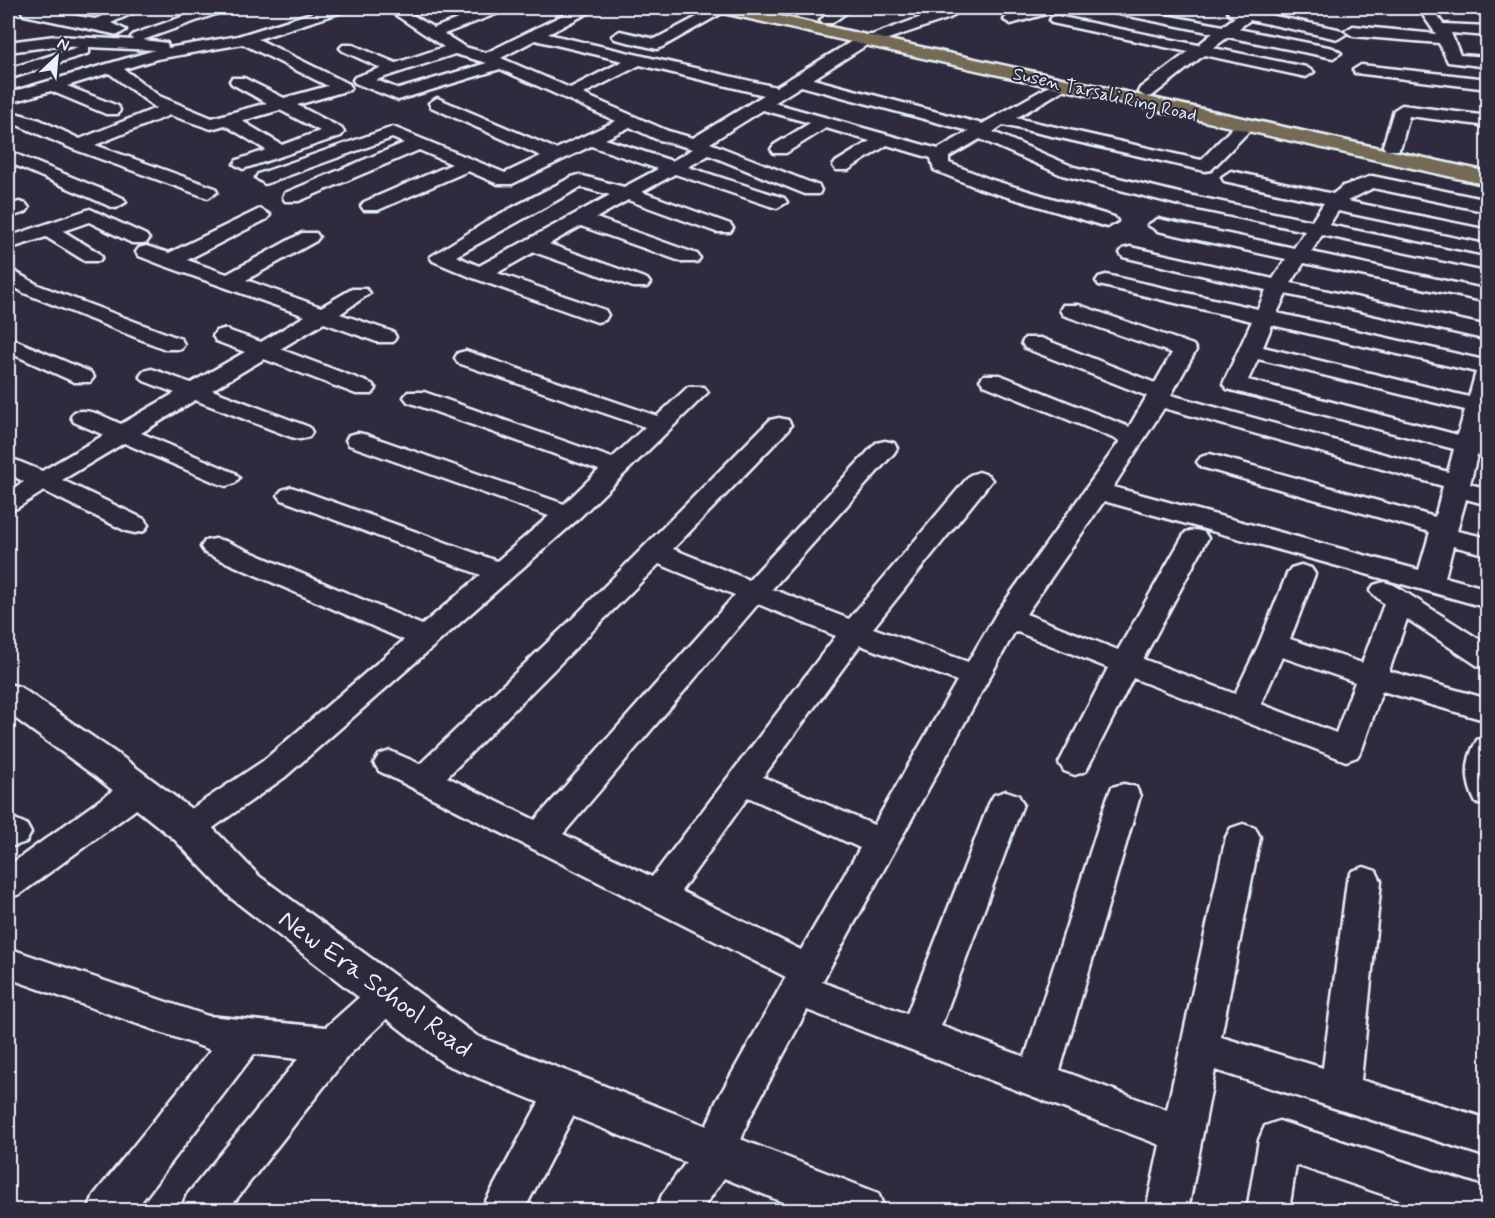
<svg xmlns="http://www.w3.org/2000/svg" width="1495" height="1218" viewBox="0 0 1495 1218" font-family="Mynerve,sans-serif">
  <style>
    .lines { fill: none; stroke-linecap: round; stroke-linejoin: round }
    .minor-casing { stroke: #e8f1f8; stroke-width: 5 }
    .tertiary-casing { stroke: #e8f1f8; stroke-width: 5 }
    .primary-casing { stroke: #e8f1f8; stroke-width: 5 }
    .minor { fill: #2f2a3d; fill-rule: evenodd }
    .tertiary { fill: #2f2a3d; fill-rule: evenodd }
    .primary { fill: #746b55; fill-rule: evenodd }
    .labels { text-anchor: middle; stroke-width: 4.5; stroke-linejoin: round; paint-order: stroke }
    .far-street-label { font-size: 18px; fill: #e8f1f8; stroke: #2f2a3d }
    .near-street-label { font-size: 26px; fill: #e8f1f8; stroke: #2f2a3d }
  </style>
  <rect width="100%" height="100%" fill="#2f2a3d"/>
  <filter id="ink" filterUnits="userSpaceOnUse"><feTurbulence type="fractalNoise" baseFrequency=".0167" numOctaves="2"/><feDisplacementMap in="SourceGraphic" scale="12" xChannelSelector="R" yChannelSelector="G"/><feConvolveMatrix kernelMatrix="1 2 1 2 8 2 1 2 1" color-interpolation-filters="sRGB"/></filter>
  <g filter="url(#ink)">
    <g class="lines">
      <defs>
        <g id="minor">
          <polygon points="29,8 95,19 125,8 144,8 111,23 126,30 118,35 24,15 22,12"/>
          <path d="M207 8H226L224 11 143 40 167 43 168 48 238 36 327 8H347L345 11 258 39 349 84 351 87 349 90 297 105 341 128 344 132 341 136 243 169 234 164 237 160 266 150 225 125 211 129 170 115 95 145 215 188 217 192 208 198 73 149 8 121V111L40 120 80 139 156 108 109 73 67 86 118 106 120 110 118 114H106L51 91 8 103V93L155 50 89 47V53L8 79V69L78 47 55 46 8 52V42L55 36 133 40 131 37 134 34ZM243 44 328 86 284 98 244 78H232L230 81 232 84 267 103 212 118 159 96 124 69 157 59ZM280 110 320 131 282 145 242 121Z"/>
          <path d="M385 8H401L434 28 487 8H506L504 11 444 34 465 47 486 53 577 8H594L592 11 548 34 776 87 862 35H872L946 8H962L950 18 879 42 870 43 813 79 982 124 1062 79 1068 81 1070 84 1068 87 1016 118 1201 160 1238 122H1250L1253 126 1250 130 1211 170 1205 171 1003 125 993 132 1074 167 1179 193 1312 221 1324 203 1224 181 1222 177 1231 171 1333 194 1343 186 1372 176 1488 200V212L1373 188 1347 201 1488 230V242L1338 211 1329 225 1488 258V270L1322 235 1311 252 1488 290V302L1304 263 1291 283 1488 326V340L1286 294 1277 313 1488 361V416L1481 441 1488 442V457L1477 455 1470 484 1488 489V505L1466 499 1457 531 1488 538V555L1453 546 1445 577 1488 589V608L1104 501 1026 614 1118 650 1182 538 1186 532 1195 530 1204 532 1208 538 1143 659 1235 694 1259 644 1287 574 1291 568 1301 565 1311 568 1315 574 1290 639 1362 663 1384 604 1370 591 1374 585 1384 582 1394 585 1488 645V669L1478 666 1407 619 1389 671 1488 699V721L1382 691 1362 749 1357 757 1346 761 1133 678 1086 771 1075 775 1064 771 1059 763 1108 668 1015 631 822 982 907 1014 989 804 994 795 1006 791 1018 795 1023 804 941 1026 1025 1057 1108 796 1112 787 1124 784 1136 787 1140 796 1060 1070 1167 1110 1226 837 1231 828 1243 824 1255 828 1260 837 1221 1037 1323 1068 1347 881 1352 871 1364 867 1376 871 1381 881 1361 1080 1488 1119V1157L1215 1070 1188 1210H1146L1160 1145 807 1010 748 1121 731 1168 702 1210H656L662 1195 700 1143 716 1102 786 977 379 771 374 763 379 755 390 751 420 764 572 619 770 420 779 418 788 420 791 425 788 430 673 549 749 580 876 443 885 441 894 443 897 448 894 453 772 589 849 619 970 475 979 472 988 475 992 480 988 485 873 628 968 662 998 611 1120 441 984 385 980 380 984 375H1000L1129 427 1147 396 1025 348 1022 343 1025 338H1041L1155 383 1172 353 1063 315 1060 310 1063 305H1079L1193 345 1196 350 1171 395 1448 472 1454 449 1227 389 1223 384 1252 321 1099 285 1096 281 1099 277 1106 275 1258 309 1266 290 1123 257 1120 253 1123 249 1130 247 1273 279 1286 259 1158 231 1148 225 1158 219 1294 248 1305 231 1179 205 1062 175 980 139 949 157V163L992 180 1114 217 1117 221 1107 227 978 188 934 170 931 158 887 145 848 170H836L833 166 836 162 870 141 826 128 786 153H774L771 149 774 145 810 123 763 110 710 143 819 186 821 190 819 194H805L709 155 688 167 784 198 787 202 777 208 770 206 675 174 642 192 730 224 733 228 730 232H716L628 200 596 218 697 254 700 258 697 262H683L581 226 549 244 647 279 650 283 647 287H633L534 252 497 273 605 310 608 315 605 320 597 322 473 278 433 261 430 257 494 217 572 177 579 175 624 187 658 169 591 146 512 184H498L468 171 378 210H364L361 206 364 202 452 164 419 150 299 201H285L283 197 285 193 404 143 392 138 265 184 256 178 258 174 393 127 505 173 541 156 431 107 429 103 437 98 556 149 616 121 500 69 398 100 355 83 353 80 355 77 381 68 343 51 340 48 343 45H353L396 63 444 47ZM535 40 623 61 570 88 501 58ZM455 54 487 63 399 89 376 80ZM640 65 764 95 693 138 668 131 583 94ZM801 86 969 131 938 149 774 103ZM630 127 656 139 693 149 672 161 605 139ZM581 187 610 195 479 266 456 256ZM1272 325 1476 372 1469 397 1263 347ZM1258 359 1465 410 1458 435 1248 380ZM1164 408 1443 486 1435 517 1210 454 1201 457 1197 462 1201 467 1430 532 1419 570 1113 487ZM659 564 735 595 535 820 447 777ZM758 604 836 636 652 877 563 834ZM860 645 957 681 874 825 763 777ZM1282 657 1355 682 1336 733 1261 704ZM748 797 860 848 801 950 681 891Z"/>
          <polygon points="714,8 731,8 662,47 657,49 615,39 612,36 620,31 655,39"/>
          <polygon points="837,8 853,8 832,23 822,23 820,20"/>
          <polygon points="1037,8 1058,8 1056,11 1011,24 1004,20 1006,17"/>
          <polygon points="1102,8 1128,8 1223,26 1235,17 1230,15 1228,12 1230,9 1263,8 1259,13 1338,29 1346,34 1338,39 1250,20 1238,29 1333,48 1341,53 1333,58 1228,37 1213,48 1306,67 1314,72 1306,77 1204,55 1152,96 1146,97 1138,92 1140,88 1188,52 1052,23 1050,20 1052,17 1057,16 1198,45 1213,33 1109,12"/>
          <polygon points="1418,8 1432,8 1443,24 1488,26 1488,36 1451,33 1460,55 1488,57 1488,67 1448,62 1439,43 1353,36 1345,31 1353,26 1436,34"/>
          <polygon points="1361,65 1488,79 1488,89 1355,73 1353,70"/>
          <polygon points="1402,105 1488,116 1488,126 1409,116 1401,146 1398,150 1386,150 1383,146 1394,110"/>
          <polygon points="8,151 123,198 126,202 116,208 109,206 8,162"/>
          <polygon points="19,202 26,204 29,208 26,212 8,218 8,206"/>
          <polygon points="90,209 146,235 149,239 146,243 132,243 89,222 63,231 99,253 102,257 99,261 85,261 46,237 8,249 8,237"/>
          <path d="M260 209 270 215 267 219 187 260 227 274 302 233H316L319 237 316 241 246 280 321 307 352 289H366L370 293 340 314 393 332 396 337 393 342H377L324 323 280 349 372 384 376 389 372 394H356L264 359 212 390 309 427 312 432 309 437 300 439 291 437 195 400 141 433 235 473 239 478 235 483 226 486 217 483 124 443 62 480 144 519 148 525 144 531 135 533 126 531 44 491 17 508 8 510V491L24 482 8 473V457L42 471 104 435 74 422 71 417 74 412C91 408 106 418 121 424L175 393 144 381 140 376 144 371 152 369 191 383 245 352 216 341 213 336 216 331 224 329 261 342 305 316 162 265 139 256 136 252 139 248 146 246 169 253Z"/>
          <polygon points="8,268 38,285 181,339 184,344 181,349 165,349 24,293 8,283"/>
          <polygon points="8,337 90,372 94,377 90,382 74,382 8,352"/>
          <polygon points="466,351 657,416 688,387 704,387 708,392 577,520 285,777 200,837 188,841 176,837 171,828 176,819 263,761 404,640 205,553 201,547 205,541 215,539 225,541 422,625 481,575 282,500 278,495 282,490 291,487 300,490 497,561 549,516 349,445 346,440 349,435 358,433 367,435 564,504 599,470 408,402 404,397 408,392 424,392 612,458 645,427 458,363 455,358 458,353"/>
          <path d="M1488 737V806L1476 803C1465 782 1465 760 1477 740Z"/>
          <polygon points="138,778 150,781 154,790 150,799 20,894 8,898 8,866 126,781"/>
          <polygon points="8,816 26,824 31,833 26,842 14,846 8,844"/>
          <polygon points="8,948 208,1016 326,1027 374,984 387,979 400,984 406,995 400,1006 347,1057 228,1210 181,1210 187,1195 298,1059 254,1054 135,1210 88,1210 94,1195 211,1050 8,978"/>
          <polygon points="565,1075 579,1080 585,1093 524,1210 481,1210 551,1080"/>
          <polygon points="1279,1121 1488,1189 1488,1210 1429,1210 1296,1165 1289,1210 1247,1210 1259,1140 1265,1126"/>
        </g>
        <polygon id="tertiary" points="8,684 20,687 122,757 202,817 259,876 477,1036 878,1193 885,1210 802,1210 445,1064 231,898 174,839 96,777 8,713"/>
        <polygon id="primary" points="715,8 744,8 1488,172 1488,185 723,13"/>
      </defs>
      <use href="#minor" class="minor-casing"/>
      <use href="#tertiary" class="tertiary-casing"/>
      <use href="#primary" class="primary-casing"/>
      <use href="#minor" class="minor"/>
      <use href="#tertiary" class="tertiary"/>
      <use href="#primary" class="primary"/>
    </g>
  </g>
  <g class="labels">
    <g class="far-street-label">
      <text transform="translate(1105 94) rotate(13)" y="6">Susen Tarsali Ring Road</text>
    </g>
    <g class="near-street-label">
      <text transform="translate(376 983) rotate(36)" y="9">New Era School Road</text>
    </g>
  </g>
  <rect width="1495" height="1218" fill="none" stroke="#2f2a3d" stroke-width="30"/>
  <rect x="15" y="15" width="1465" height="1188" fill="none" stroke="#e8f1f8" stroke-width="2" filter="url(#ink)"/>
  <g transform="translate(57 57) rotate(26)" stroke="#2f2a3d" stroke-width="4.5" paint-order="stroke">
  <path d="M0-4.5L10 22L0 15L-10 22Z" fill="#e8f1f8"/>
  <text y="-9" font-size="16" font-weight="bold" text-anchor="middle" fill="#e8f1f8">N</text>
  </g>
</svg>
